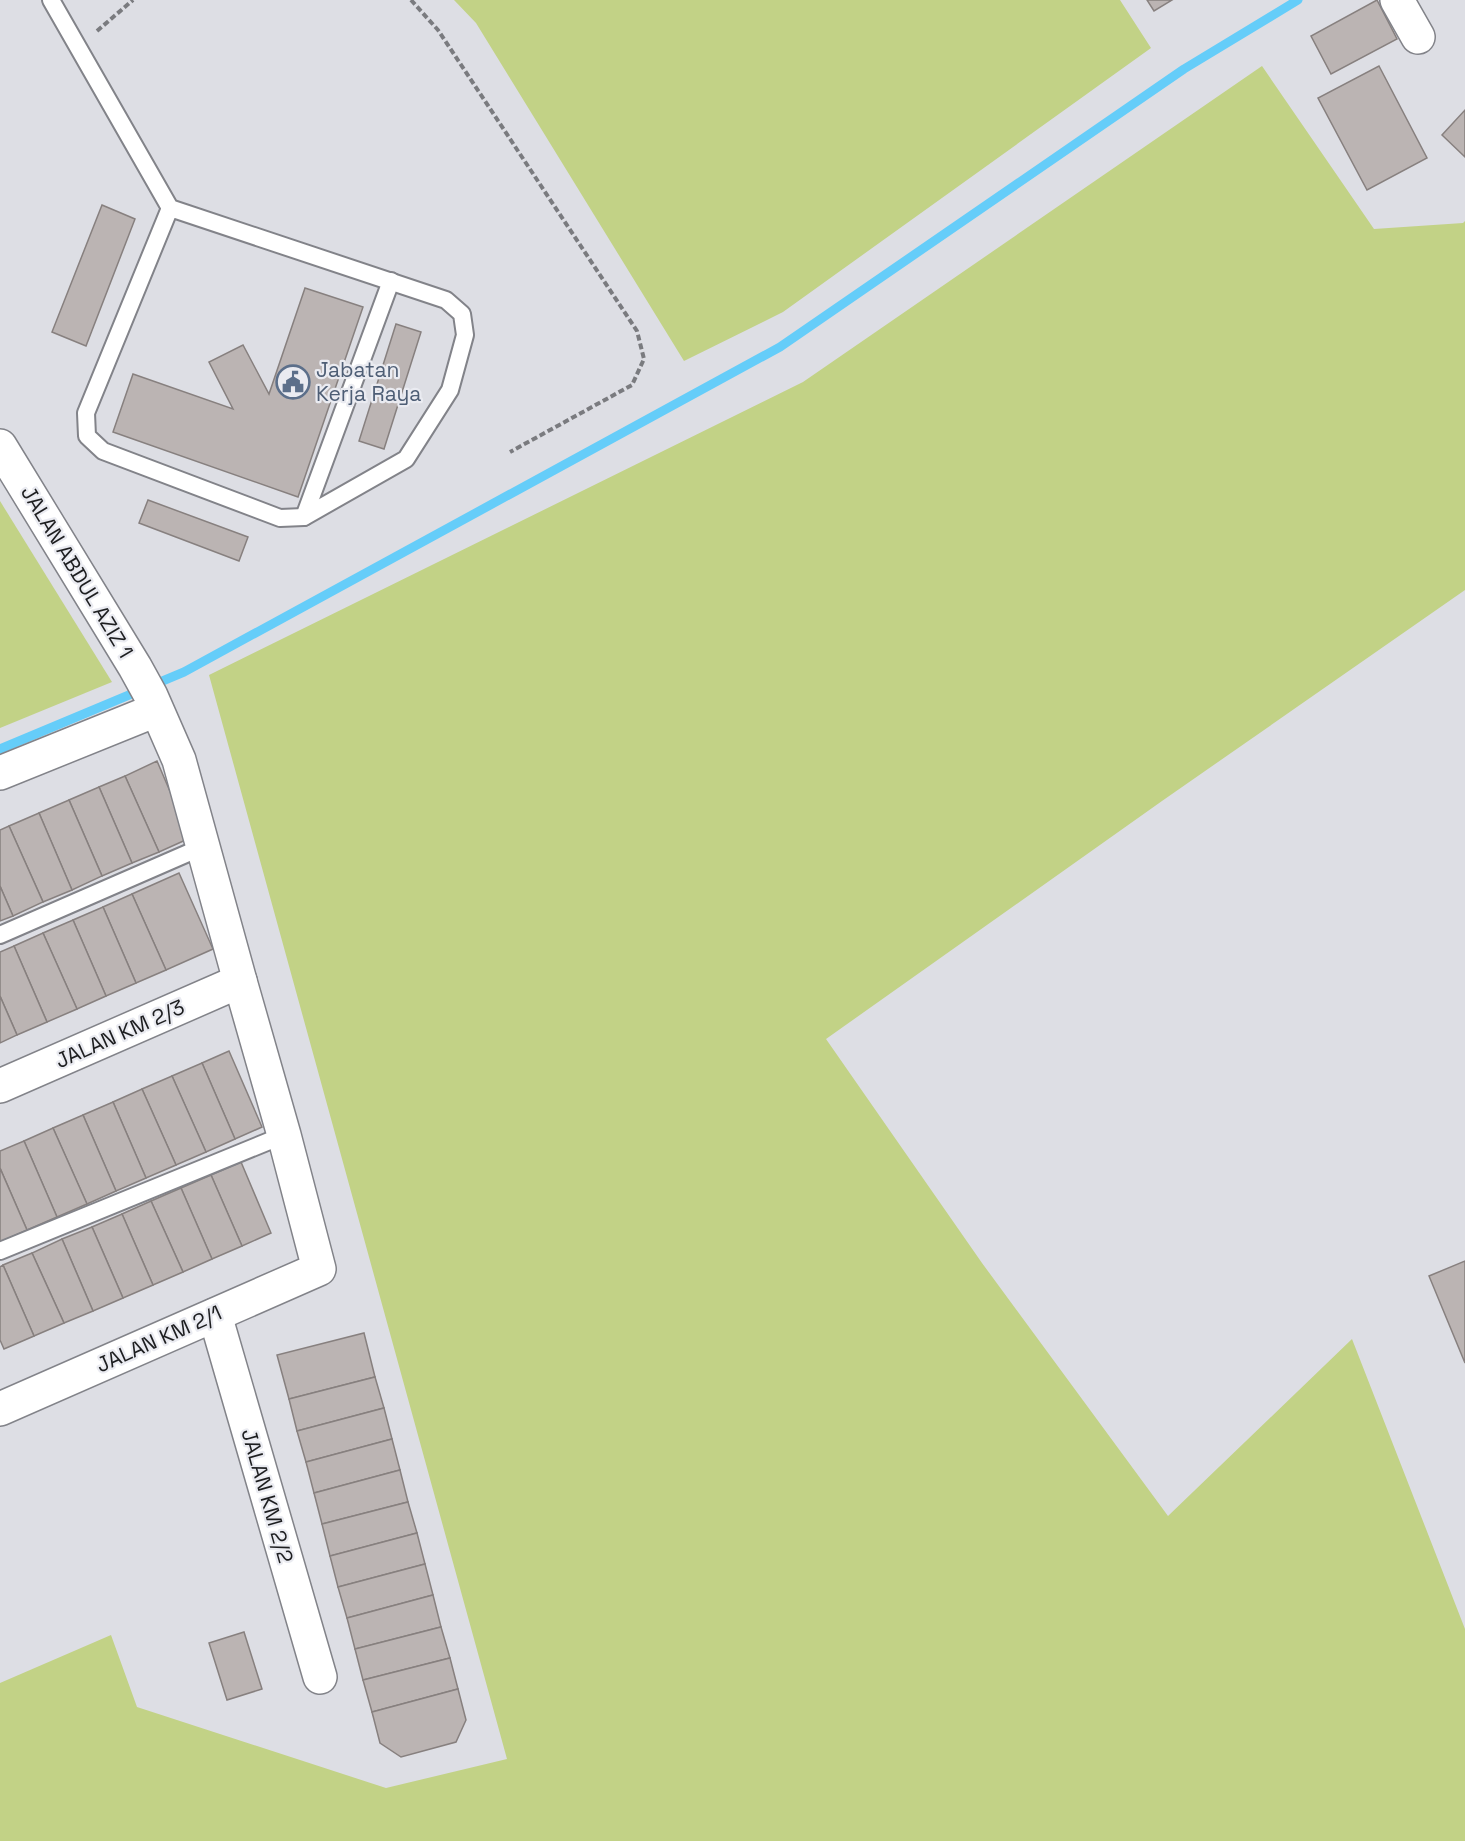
<svg xmlns="http://www.w3.org/2000/svg" width="1465" height="1841" viewBox="0 0 1465 1841" font-family="'Space Grotesk',sans-serif">
  <style>
    .green { fill: #c2d286 }
    .lines { fill: none; stroke-linecap: round; stroke-linejoin: round }
    .stream { stroke: #65cdf9; stroke-width: 9 }
    .building { fill: #bbb4b3; stroke: #87807f; stroke-width: 1.5 }
    .lane-casing { stroke: #828389; stroke-width: 20 }
    .street-casing { stroke: #828389; stroke-width: 36 }
    .path { stroke: #7a7b7f; stroke-width: 4; stroke-dasharray: 6 3; stroke-linecap: butt }
    .lane { stroke: #fff; stroke-width: 16 }
    .street { stroke: #fff; stroke-width: 33 }
    .labels { text-anchor: middle; stroke-width: 4.5; stroke-linejoin: round; paint-order: stroke }
    .service-label { font-size: 21px; fill: #4e5e75; stroke: #eaebf1; text-anchor: start }
    .street-label { font-size: 21px; fill: #1d1e20; stroke: #eaebf1 }
  </style>
  <rect width="100%" height="100%" fill="#dddee4"/>
  <g class="green">
    <polygon points="454,0 1120,0 1151,48 783,312 684,361 476,23"/>
    <polygon points="1262,66 1374,229 1463,223 1465,221 1465,590 1162,801 826,1039 982,1263 1168,1516 1352,1339 1465,1629 1465,1841 0,1841 0,1683 111,1635 137,1707 386,1788 507,1759 209,675 803,382"/>
    <polygon points="0,501 112,682 0,728"/>
  </g>
  <g class="lines">
    <polyline class="stream" points="0,749 184,672 780,347 1184,69 1298,0"/>
  </g>
  <g class="building">
    <polygon points="1147,0 1172,0 1154,11"/>
    <polygon points="1377,0 1397,39 1331,74 1311,36"/>
    <polygon points="1379,66 1427,158 1367,190 1318,98"/>
    <polygon points="1465,110 1465,157 1442,135"/>
    <polygon points="102,205 135,219 86,346 52,332"/>
    <polygon points="305,288 363,307 298,497 113,432 133,374 233,409 209,362 243,345 269,394"/>
    <polygon points="396,324 421,332 384,449 359,441"/>
    <polygon points="148,500 248,537 239,561 139,523"/>
    <polygon points="157,761 190,838 159,852 125,776"/>
    <polygon points="125,776 159,852 132,863 99,787"/>
    <polygon points="99,787 132,863 102,876 69,800"/>
    <polygon points="69,800 102,876 72,890 39,813"/>
    <polygon points="39,813 72,890 43,902 9,826"/>
    <polygon points="9,826 43,902 13,916 0,886 0,830"/>
    <polygon points="179,873 213,949 166,970 132,894"/>
    <polygon points="0,886 13,916 0,921"/>
    <polygon points="132,894 166,970 136,983 103,907"/>
    <polygon points="103,907 136,983 106,996 73,920"/>
    <polygon points="73,920 106,996 77,1009 43,933"/>
    <polygon points="43,933 77,1009 47,1022 14,946"/>
    <polygon points="14,946 47,1022 17,1035 0,996 0,952"/>
    <polygon points="0,996 17,1035 0,1043"/>
    <polygon points="229,1051 262,1127 235,1139 202,1063"/>
    <polygon points="202,1063 235,1139 206,1152 172,1076"/>
    <polygon points="172,1076 206,1152 176,1165 142,1089"/>
    <polygon points="142,1089 176,1165 146,1178 113,1102"/>
    <polygon points="113,1102 146,1178 116,1191 83,1115"/>
    <polygon points="83,1115 116,1191 87,1204 53,1128"/>
    <polygon points="53,1128 87,1204 57,1217 24,1141"/>
    <polygon points="24,1141 57,1217 27,1230 0,1168 0,1151"/>
    <polygon points="241,1162 271,1233 242,1246 211,1175"/>
    <polygon points="0,1168 27,1230 0,1242"/>
    <polygon points="211,1175 242,1246 212,1259 181,1188"/>
    <polygon points="181,1188 212,1259 183,1272 151,1201"/>
    <polygon points="151,1201 183,1272 153,1285 122,1214"/>
    <polygon points="122,1214 153,1285 123,1298 92,1227"/>
    <polygon points="92,1227 123,1298 93,1311 62,1239"/>
    <polygon points="62,1239 93,1311 64,1323 32,1253"/>
    <polygon points="32,1253 64,1323 34,1336 3,1265"/>
    <polygon points="1465,1261 1465,1363 1429,1276"/>
    <polygon points="3,1265 34,1336 4,1349 0,1340 0,1267"/>
    <polygon points="364,1333 375,1377 289,1399 277,1355"/>
    <polygon points="375,1377 384,1408 297,1431 289,1399"/>
    <polygon points="384,1408 392,1439 306,1462 297,1431"/>
    <polygon points="392,1439 400,1470 314,1493 306,1462"/>
    <polygon points="400,1470 408,1502 322,1524 314,1493"/>
    <polygon points="408,1502 417,1533 330,1556 322,1524"/>
    <polygon points="417,1533 425,1564 338,1587 330,1556"/>
    <polygon points="425,1564 433,1595 347,1618 338,1587"/>
    <polygon points="433,1595 441,1627 355,1649 347,1618"/>
    <polygon points="441,1627 450,1658 363,1680 355,1649"/>
    <polygon points="244,1632 262,1689 227,1700 209,1643"/>
    <polygon points="450,1658 458,1689 372,1712 363,1680"/>
    <polygon points="458,1689 466,1720 456,1742 401,1757 380,1743 372,1712"/>
  </g>
  <g class="lines">
    <defs>
      <g id="lane">
        <polyline points="51,0 170,208 446,300 462,314 465,335 450,390 406,459 304,517 280,518 103,451 87,436 86,413 170,208"/>
        <polyline points="304,517 391,281"/>
        <polyline points="0,935 202,847"/>
        <polyline points="0,1251 284,1135"/>
      </g>
      <g id="street">
        <polyline points="1397,0 1418,37"/>
        <polyline points="0,446 135,667 151,696 179,760 240,981 284,1135 319,1269 0,1409"/>
        <polyline points="0,773 156,710"/>
        <polyline points="0,1086 240,981"/>
        <polyline points="215,1315 320,1677"/>
      </g>
    </defs>
    <use href="#lane" class="lane-casing"/>
    <use href="#street" class="street-casing"/>
    <g class="path">
      <polyline points="411,0 438,30 637,331 644,359 632,385 510,452"/>
      <polyline points="97,31 133,0"/>
    </g>
    <use href="#lane" class="lane"/>
    <use href="#street" class="street"/>
  </g>
  <defs>
    <symbol id="civic-ring" viewBox="-11 -11 22 22"><circle r="9.5" fill="#eaebf1" stroke="#5c6f8a" stroke-width="1.5"/><path d="M-.6-6.5H3V-4.5H.6V-3L4-1V1h2V6H-6V1h2V-1L-.6-3ZM-1.2 2.5V6h2.4V2.5Z" fill="#5c6f8a"/></symbol>
  </defs>
  <g fill-rule="evenodd">
    <use href="#civic-ring" x="274" y="363" width="38" height="38"/>
  </g>
  <g class="labels">
    <g class="service-label">
      <text x="316" y="377">Jabatan<tspan x="316" dy="24">Kerja Raya</tspan></text>
    </g>
    <g class="street-label">
      <text transform="translate(77 572) rotate(59)" y="7">JALAN ABDUL AZIZ 1</text>
      <text transform="translate(120 1034) rotate(-24)" y="7">JALAN KM 2/3</text>
      <text transform="translate(159 1339) rotate(-24)" y="7">JALAN KM 2/1</text>
      <text transform="translate(267 1496) rotate(74)" y="7">JALAN KM 2/2</text>
    </g>
  </g>
</svg>
